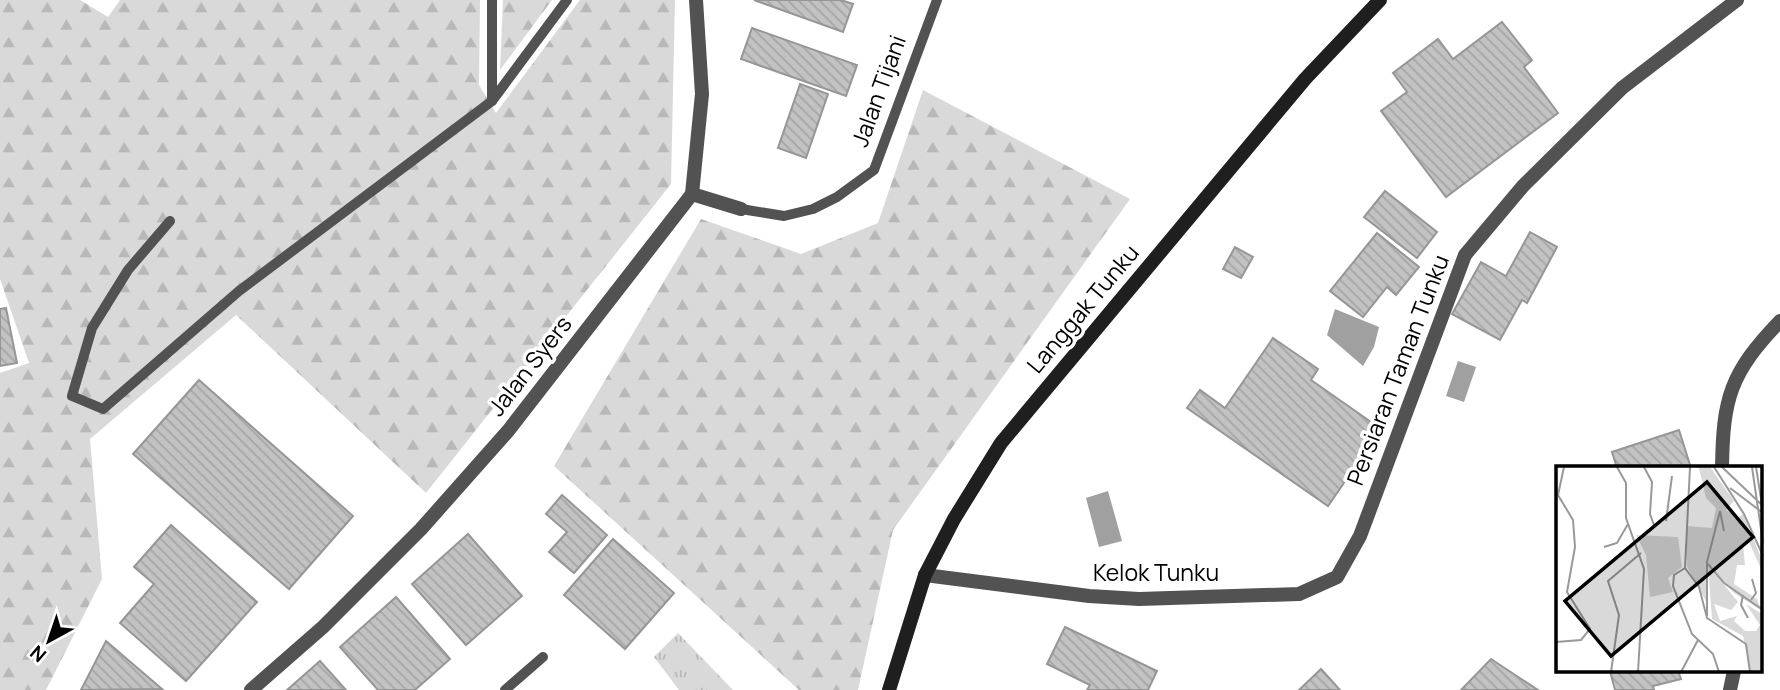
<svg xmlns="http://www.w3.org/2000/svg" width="1780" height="690" viewBox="0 0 1780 690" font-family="Manrope,sans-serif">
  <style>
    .forest { fill: url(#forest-firs) }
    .park { fill: url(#park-tufts) }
    .water { fill: #a0a0a0 }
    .building { fill: url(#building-back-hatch); stroke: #969696; stroke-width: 2 }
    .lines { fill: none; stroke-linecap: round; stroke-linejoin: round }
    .lane { stroke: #525252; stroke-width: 10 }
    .street { stroke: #525252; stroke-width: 14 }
    .secondary { stroke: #1f1f1f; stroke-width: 14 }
    .labels { text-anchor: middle; stroke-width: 7; stroke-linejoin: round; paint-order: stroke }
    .street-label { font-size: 23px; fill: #000; stroke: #fff }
    .inset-road { fill: none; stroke: #999; stroke-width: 2 }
    .view { fill: #000; fill-opacity: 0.15; stroke: #000; stroke-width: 3.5 }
    .inset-edge { fill: none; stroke: #000; stroke-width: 3.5 }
  </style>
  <defs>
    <pattern id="forest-firs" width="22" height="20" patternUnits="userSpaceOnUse" patternTransform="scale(1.75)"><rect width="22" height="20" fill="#d9d9d9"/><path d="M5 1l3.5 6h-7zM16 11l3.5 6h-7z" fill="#b8b8b8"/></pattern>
    <pattern id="park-tufts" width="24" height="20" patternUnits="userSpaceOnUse" patternTransform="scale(1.75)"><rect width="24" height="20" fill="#d9d9d9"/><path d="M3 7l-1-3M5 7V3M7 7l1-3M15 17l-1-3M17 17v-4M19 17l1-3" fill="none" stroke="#b8b8b8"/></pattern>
    <pattern id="building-back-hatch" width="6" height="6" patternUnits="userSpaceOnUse" patternTransform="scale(1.75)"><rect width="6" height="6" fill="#c2c2c2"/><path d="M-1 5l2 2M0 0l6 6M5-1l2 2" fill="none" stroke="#a5a5a5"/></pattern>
  </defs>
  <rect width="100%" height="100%" fill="#fff"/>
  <g class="forest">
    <polygon points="0,0 80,0 108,17 120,0 480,0 479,85 496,113 580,0 675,0 671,184 426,493 236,315 90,439 102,579 46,690 0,690 0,373 29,363 0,279"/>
    <polygon points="503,0 552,0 500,70"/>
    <polygon points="923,90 1130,199 893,530 858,690 799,690 554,466 701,219 801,254 878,223"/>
  </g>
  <polygon class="park" points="678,633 733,690 679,690 654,657"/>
  <g class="water">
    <polygon points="1335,309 1379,327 1374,347 1363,366 1327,335"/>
    <polygon points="1458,361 1476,367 1464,402 1446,396"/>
    <polygon points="1108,491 1122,541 1099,547 1086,498"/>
  </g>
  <g class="building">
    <polygon points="754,0 841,0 853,4 843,32"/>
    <polygon points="1502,22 1532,60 1524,67 1558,113 1446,197 1381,111 1407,92 1393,73 1438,39 1453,59"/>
    <polygon points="752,28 857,65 846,96 741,59"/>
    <polygon points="800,84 828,94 806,158 778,148"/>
    <polygon points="1385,191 1437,232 1417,258 1364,217"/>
    <polygon points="1530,232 1557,247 1527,303 1522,300 1500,340 1452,314 1481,262 1506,276"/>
    <polygon points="1377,233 1419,267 1396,295 1387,287 1363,317 1330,291"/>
    <polygon points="1235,247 1253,257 1241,278 1223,269"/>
    <polygon points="6,308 17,363 0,366 0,309"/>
    <polygon points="1273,338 1318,369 1311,380 1381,429 1328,506 1187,408 1200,390 1225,408"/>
    <polygon points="199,380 353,516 289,589 133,454"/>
    <polygon points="1679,430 1691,468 1617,468 1612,452"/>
    <polygon points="562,495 607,535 574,573 549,552 567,532 546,514"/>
    <polygon points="171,525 257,602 186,681 120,623 154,584 134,567"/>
    <polygon points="468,534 522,596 466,645 412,584"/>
    <polygon points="613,539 674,593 625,649 564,595"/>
    <polygon points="396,597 450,659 415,690 378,690 340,647"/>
    <polygon points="1065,627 1157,671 1148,690 1087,690 1090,685 1047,664"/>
    <polygon points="106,641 162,689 81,690"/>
    <polygon points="1491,659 1538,690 1461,690"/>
    <polygon points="320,661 346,690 287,690"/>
    <polygon points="1321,669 1340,690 1299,690"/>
    <polygon points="1610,671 1678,671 1681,679 1653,686 1654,690 1615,690"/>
  </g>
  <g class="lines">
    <g class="lane">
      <polyline points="492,101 492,0"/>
      <polyline points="741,209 784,216 813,209 837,197 874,170 937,0"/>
      <polyline points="170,221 128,270 92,328 72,396 103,409 239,291 492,101 567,0"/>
      <polyline points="505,690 543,657"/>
    </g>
    <g class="street">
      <polyline points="692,194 741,209"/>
      <path d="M1722 468C1723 398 1730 373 1780 321"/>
      <polyline points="925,575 1089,596 1139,599 1299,594 1337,577 1360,536 1465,255 1523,186 1622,88 1737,0"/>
      <polyline points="251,690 323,627 421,529 508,431 692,194 702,94 696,0"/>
      <polyline points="1730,690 1734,671"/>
    </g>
    <polyline class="secondary" points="889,690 925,575 954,519 1001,443 1305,79 1380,0"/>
  </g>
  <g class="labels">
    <g class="street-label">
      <text transform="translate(879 91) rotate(-70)" y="8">Jalan Tijani</text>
      <text transform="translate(1083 309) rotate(-50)" y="8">Langgak Tunku</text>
      <text transform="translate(530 366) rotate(-52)" y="8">Jalan Syers</text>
      <text transform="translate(1398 370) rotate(-69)" y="8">Persiaran Taman Tunku</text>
      <text x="1156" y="581">Kelok Tunku</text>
    </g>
  </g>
  <g transform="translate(1556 466)">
    <rect width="206" height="206" fill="#fff"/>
    <path d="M137 1H154L178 35 170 44 182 52 187 48 206 94V105L193 76 187 77 189 99H181L178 118 201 133 205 144 178 127 150 96 151 137 131 101 130 60 156 62 160 42 150 32 143 2ZM80 69 122 71 126 101 112 112 117 126 94 131 90 89ZM152 99 182 136 175 144 158 138 164 155 181 150 178 155 189 165H200L204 159 190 138 206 148V206H195L187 170 156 153Z" fill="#d9d9d9"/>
    <path class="inset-road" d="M61 1 70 17V52L88 103 82 206M88 1 96 16 94 48 98 59M134 1 129 102 143 121 151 152 190 178 194 206M158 1 188 48 207 90M166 1 207 40M196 1 207 77M200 1 206 39M174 22 207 47M110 55 116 10M48 81 61 77 72 58M152 98 168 117 207 144M129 102 118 109 117 120 136 168 157 188 163 206M187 129 185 139 192 152M195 134 200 127 196 113M151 150V96L164 45 168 65M0 176 25 174 34 163 11 126 19 81 17 54 2 29 8 1M55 206 63 149 52 115 85 87M125 206 142 174"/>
    <path class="view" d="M151 16 197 71 55 190 9 135Z"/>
    <rect width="206" height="206" class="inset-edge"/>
  </g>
  <g transform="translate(49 641) rotate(220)" stroke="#ffffff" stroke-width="5" paint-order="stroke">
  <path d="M0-5L12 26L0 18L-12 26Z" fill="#000000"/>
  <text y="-10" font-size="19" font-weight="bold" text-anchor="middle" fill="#000000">N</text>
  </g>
</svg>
